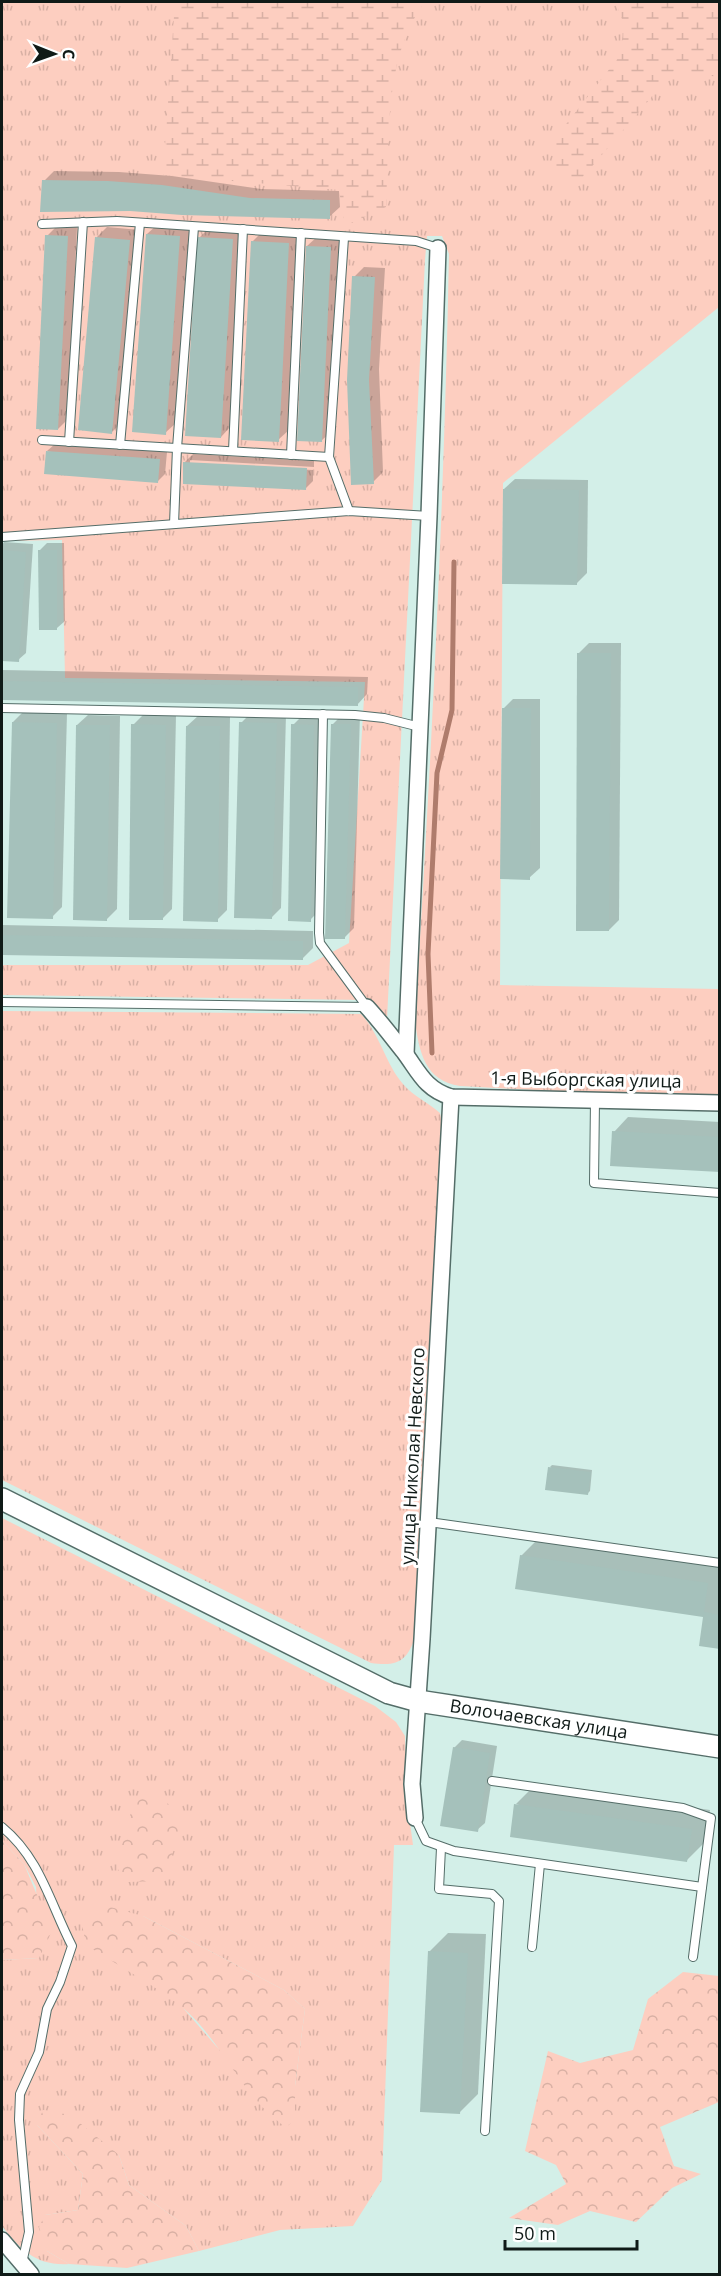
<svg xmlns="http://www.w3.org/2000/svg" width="721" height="2276" viewBox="0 0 721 2276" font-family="'Open Sans',sans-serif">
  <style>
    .grass { fill: url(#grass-tufts); fill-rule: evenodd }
    .forest { fill: url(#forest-crowns) }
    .wetland { fill: url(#wetland-marsh) }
    .shadow { fill: #0003 }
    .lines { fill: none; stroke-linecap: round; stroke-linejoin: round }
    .stream { stroke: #af7c6c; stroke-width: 5 }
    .building { fill: #a5c1bb }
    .lane-casing { stroke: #546d68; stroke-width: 10 }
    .street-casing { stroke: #546d68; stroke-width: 18 }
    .secondary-casing { stroke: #546d68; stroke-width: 24 }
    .lane { stroke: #fff; stroke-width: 8 }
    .street { stroke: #fff; stroke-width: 15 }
    .secondary { stroke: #fff; stroke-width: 21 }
    .labels { text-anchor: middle; stroke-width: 6; stroke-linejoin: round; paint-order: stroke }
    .street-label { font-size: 18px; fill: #0f1a17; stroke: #fff }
  </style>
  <defs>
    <pattern id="grass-tufts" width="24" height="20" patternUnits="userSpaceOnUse" patternTransform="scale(1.5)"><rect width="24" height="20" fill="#fdcec0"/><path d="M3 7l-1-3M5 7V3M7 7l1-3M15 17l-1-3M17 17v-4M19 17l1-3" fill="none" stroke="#d8b0a4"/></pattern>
    <pattern id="forest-crowns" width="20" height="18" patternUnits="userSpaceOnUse" patternTransform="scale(1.5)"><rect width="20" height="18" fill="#fdcec0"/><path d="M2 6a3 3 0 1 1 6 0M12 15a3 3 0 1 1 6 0" fill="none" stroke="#d8b0a4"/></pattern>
    <pattern id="wetland-marsh" width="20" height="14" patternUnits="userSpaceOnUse" patternTransform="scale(1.5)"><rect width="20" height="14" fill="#fdcec0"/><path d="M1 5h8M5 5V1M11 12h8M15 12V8" fill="none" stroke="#d8b0a4"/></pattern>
  </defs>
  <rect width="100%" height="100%" fill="#d3efe8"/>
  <g class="grass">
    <path d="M2 2H719V307L503 483 500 985 719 989V1095L572 1092 460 1086C425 1081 419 1052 415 1021 431 766 444 510 449 254L442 236H427L425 260 387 1019 366 1000 2 995V965H308L349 943 365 682 65 678 62 540 2 541Z"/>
    <path d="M2 1011 361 1014C380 1034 385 1063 403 1084 414 1097 428 1102 440 1113L442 1124 416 1634C408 1661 398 1667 371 1663L2 1480Z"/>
    <path d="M2 1518 375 1706 396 1722 405 1736 407 1801 413 1845H394L382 2180 353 2226 280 2230 199 2251 186 2226 129 2185 119 2155 37 2125 83 2174 78 2210 45 2215 47 2251 69 2264C36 2266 21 2250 2 2226V1960L39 1958 36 1887 24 1864 2 1841ZM143 1916 284 1990 305 2009 295 2086V2120L216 2046 184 2009Z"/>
  </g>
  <g class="forest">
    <path d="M140 1796 163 1800 179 1812C184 1837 170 1859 158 1881L128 1882 117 1868 127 1821Z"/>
    <polygon points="2,1841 24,1864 52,1931 39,1958 2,1960"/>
    <path d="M103 1905 143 1916 284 1990 305 2009 295 2086V2120L286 2127C242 2098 223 2042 183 2008 155 1985 117 1965 86 1945L82 1924 93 1910Z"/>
    <polygon points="683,1972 719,1976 719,2102 660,2127 674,2166 701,2174 672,2188 636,2222 590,2211 558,2225 509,2218 566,2184 556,2165 525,2151 548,2051 580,2063 633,2050 648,1999"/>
    <polygon points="43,2110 70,2115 119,2155 129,2185 186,2226 199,2251 127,2268 69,2264 47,2251 39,2227 45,2215 78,2210 83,2174 37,2125"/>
  </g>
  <g class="wetland">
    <path d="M175 2H425C383 57 390 140 386 207L345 226 339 190 163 175Z"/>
    <polygon points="616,2 719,2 719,77 674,71 582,178 564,180 556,174 556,137 622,53 623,22"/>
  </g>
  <g class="shadow">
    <polygon points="54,171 119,172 172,176 261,189 339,191 340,207 329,217 44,181"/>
    <polygon points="158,224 190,226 176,423 165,433 147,234"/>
    <polygon points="57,226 77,227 68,419 58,429 47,236"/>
    <polygon points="107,227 140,230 122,422 112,432 97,237"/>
    <polygon points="209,228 243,230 231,426 221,437 199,238"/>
    <polygon points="263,231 298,233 289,430 278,440 252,242"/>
    <polygon points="318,236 341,237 332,431 321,441 307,246"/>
    <polygon points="364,267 385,268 379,369 383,472 373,482 354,277"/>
    <polygon points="55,444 167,452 165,474 158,481 47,451"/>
    <polygon points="193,454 314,461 314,467 190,460 190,463 313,470 313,481 305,489 184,483 185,462"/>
    <polygon points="515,479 588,480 587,573 577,583 504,489"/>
    <polygon points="4,542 33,544 26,653 18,660 2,659 2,545"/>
    <polygon points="47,543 64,543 65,621 57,628 40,550"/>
    <polygon points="589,643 621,643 619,920 609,930 579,653"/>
    <polygon points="2,670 368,677 367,694 357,705 2,699"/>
    <polygon points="513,699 540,699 540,868 529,878 503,709"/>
    <polygon points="23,712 67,713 62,907 52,917 13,722"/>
    <polygon points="251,713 286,714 281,908 271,918 241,723"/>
    <polygon points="343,714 360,714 354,928 344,938 333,724"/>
    <polygon points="88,715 120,716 117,909 107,919 77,725"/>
    <polygon points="143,715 176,715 172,909 162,919 133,725"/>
    <polygon points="303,715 323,715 320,910 310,920 293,725"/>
    <polygon points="198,716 230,717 227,910 217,920 187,726"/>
    <polygon points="2,925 313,931 313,948 303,958 2,954"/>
    <polygon points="628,1117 720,1122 720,1170 614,1132"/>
    <polygon points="552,1465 592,1470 590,1491 588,1493 550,1467"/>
    <polygon points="540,1537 720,1564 720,1647 704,1616 521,1556"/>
    <polygon points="462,1740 497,1746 485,1823 477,1830 454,1748"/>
    <polygon points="535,1785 710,1810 705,1842 686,1861 516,1804"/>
    <polygon points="448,1933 486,1934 478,2094 459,2113 429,1952"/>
  </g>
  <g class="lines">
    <polyline class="stream" points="432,1053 428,954 437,773 452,710 454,562"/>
  </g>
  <g class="building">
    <polygon points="42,180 108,181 162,185 250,198 330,200 330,219 182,215 130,211 40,212"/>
    <polygon points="146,234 180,236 166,435 132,432"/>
    <polygon points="45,235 68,236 58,430 36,429"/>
    <polygon points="95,237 130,240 112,434 78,430"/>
    <polygon points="197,237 233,239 221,438 185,436"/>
    <polygon points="251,241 289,243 279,442 241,440"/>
    <polygon points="306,246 331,247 322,442 297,441"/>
    <polygon points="352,276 375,277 369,380 374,484 351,485 347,380"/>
    <polygon points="46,451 160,459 158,483 44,474"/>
    <polygon points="183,462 307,468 306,490 183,484"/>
    <polygon points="503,489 579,490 577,585 502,584"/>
    <polygon points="2,550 26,552 19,662 2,661"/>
    <polygon points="38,550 57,550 57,630 39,630"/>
    <polygon points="577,653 611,653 609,931 576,931"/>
    <polygon points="2,681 358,687 358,706 2,700"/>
    <polygon points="502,708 531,708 530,880 500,879"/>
    <polygon points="12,722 57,723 53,919 7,918"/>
    <polygon points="239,722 277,723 272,919 234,918"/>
    <polygon points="131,724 166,725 163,920 129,920"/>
    <polygon points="291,724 314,725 311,922 288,921"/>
    <polygon points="331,724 351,724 345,939 325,939"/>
    <polygon points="76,725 110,725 107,921 73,920"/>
    <polygon points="186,726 220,726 218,922 183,921"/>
    <polygon points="2,935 303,941 303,960 2,955"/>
    <polygon points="612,1131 720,1137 720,1172 610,1166"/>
    <polygon points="548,1467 591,1472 588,1495 545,1490"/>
    <polygon points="520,1555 708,1583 704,1612 720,1615 720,1649 699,1646 703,1617 515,1589"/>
    <polygon points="453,1747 490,1753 478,1832 440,1826"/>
    <polygon points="514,1804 692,1829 687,1862 510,1837"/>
    <polygon points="428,1951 468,1953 460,2114 420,2112"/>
  </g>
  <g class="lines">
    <defs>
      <g id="lane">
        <polyline points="42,224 117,221 416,241 438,248"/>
        <polyline points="344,238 329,457 349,511"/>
        <polyline points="42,440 329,457"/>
        <polyline points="69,442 83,222"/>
        <polyline points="120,445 140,223"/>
        <polyline points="233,451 243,229"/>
        <polyline points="291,455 301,233"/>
        <polyline points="174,524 177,448 194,227"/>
        <polyline points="2,537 349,511 429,516"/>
        <polyline points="2,708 355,715 384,718 420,727"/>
        <polyline points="323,714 319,933 320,943 367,1007"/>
        <polyline points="2,1002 367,1007"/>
        <polyline points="595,1100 594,1183 720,1193"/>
        <polyline points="429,1522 720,1563"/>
        <polyline points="492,1781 683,1808 711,1818 693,1957"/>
        <polyline points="415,1818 426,1841 454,1851 702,1887"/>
        <path d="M2 1827C40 1858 50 1903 72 1946L60 1982 47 2009 39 2052 20 2094 19 2120 29 2232 22 2263"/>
        <polyline points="441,1848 439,1889 492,1894 499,1901 485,2131"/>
        <polyline points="532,1947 540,1864"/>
      </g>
      <g id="street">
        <path d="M367 1007C380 1021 392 1037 404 1052 419 1072 425 1089 451 1097L720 1103"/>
        <polyline points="406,1054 429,516 438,248"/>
        <polyline points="415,1818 412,1784 422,1639 451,1097"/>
        <polyline points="2,2240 31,2274"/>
      </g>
      <g id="secondary">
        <path id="s1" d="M2 1499 389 1693 418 1701 720 1747"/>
      </g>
    </defs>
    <use href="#lane" class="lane-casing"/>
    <use href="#street" class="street-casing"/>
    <use href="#secondary" class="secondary-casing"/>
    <use href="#lane" class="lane"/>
    <use href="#street" class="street"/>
    <use href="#secondary" class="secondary"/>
  </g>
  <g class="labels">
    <g class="street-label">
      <text transform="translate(586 1080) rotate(1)" y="6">1-я Выборгская улица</text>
      <text transform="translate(413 1456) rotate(-87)" y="6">улица Николая Невского</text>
      <text dy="6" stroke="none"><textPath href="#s1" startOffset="585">Волочаевская улица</textPath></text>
    </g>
  </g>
  <rect width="721" height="2276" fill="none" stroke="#0f1a17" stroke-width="6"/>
  <g transform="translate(54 54) rotate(91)" stroke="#ffffff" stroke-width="4.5" paint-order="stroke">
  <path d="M0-4.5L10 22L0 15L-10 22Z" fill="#0f1a17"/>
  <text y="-9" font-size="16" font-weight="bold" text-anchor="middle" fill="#0f1a17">С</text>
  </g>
  <path d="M505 2240v9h132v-9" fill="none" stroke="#0f1a17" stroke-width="3"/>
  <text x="514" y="2240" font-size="18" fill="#0f1a17" stroke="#ffffff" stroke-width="4.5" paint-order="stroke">50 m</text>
</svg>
